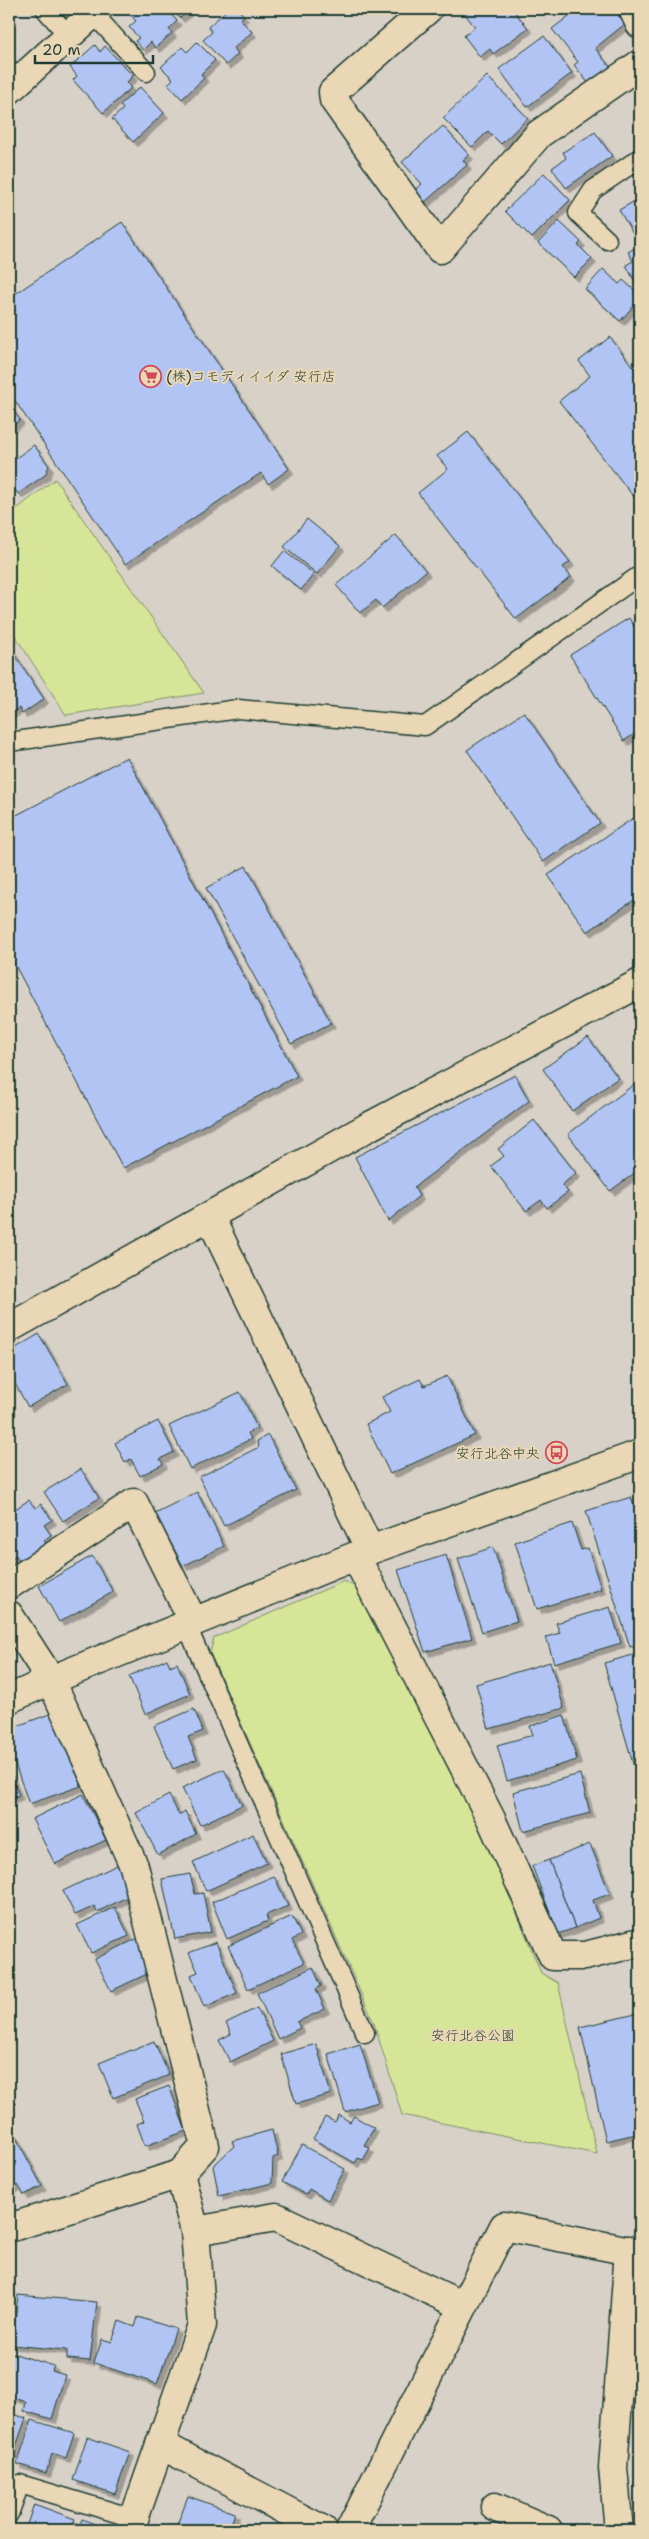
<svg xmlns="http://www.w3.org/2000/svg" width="649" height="2539" viewBox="0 0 649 2539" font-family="'Shantell Sans','Klee One',sans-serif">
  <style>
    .green { fill: #d6e598; stroke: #7a9166 }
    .building { fill: #b2c4f4; stroke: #1f3d34; filter: url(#shadow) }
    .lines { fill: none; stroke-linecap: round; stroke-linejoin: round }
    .service-casing { stroke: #1f3d34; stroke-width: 21 }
    .minor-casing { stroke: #1f3d34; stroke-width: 31 }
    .tertiary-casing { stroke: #1f3d34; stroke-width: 31 }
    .service { stroke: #e9d7b5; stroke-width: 18 }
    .minor { stroke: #e9d7b5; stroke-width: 28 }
    .tertiary { stroke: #e9d7b5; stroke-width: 28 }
    .labels { text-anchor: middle; stroke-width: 4; stroke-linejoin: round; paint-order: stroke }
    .poi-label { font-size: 14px; fill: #1f3d34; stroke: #e9d7b5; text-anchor: start }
    .park-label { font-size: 14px; fill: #284539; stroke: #e9d7b5 }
  </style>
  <defs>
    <filter id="shadow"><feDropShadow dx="4.5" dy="4.5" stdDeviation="0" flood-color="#0004"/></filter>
  </defs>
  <rect width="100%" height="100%" fill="#d8d1c8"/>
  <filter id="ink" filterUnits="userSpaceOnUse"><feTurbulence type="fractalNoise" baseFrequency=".02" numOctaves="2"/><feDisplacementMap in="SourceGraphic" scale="10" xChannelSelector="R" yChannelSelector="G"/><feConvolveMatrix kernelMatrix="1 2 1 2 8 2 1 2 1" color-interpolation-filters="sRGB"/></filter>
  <g filter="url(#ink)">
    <g class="green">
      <polygon points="55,479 204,693 66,715 9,626 9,515"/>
      <polygon points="344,1581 363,1591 498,1866 541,1973 558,1983 597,2154 402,2115 374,2023 210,1653 214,1638"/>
    </g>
    <g class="building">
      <polygon points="134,9 166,9 177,21 169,29 172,33 155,48 151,42 143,50 135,41 139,38 129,27 136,21 129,13"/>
      <polygon points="171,9 190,9 180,18"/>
      <polygon points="228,9 238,9 244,16 240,19 252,32 234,48 238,54 226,65 203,40 212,32 208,27"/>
      <polygon points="461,9 512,9 528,28 493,54 490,49 480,57 464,36 475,27"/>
      <polygon points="578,9 613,9 625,24 595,48 610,67 589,84 574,65 578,62 552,29"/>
      <polygon points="544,36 572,73 527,107 499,69"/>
      <polygon points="197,42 215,60 201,74 204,78 182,99 168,84 173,79 161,67 182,47 187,52"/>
      <polygon points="95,45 100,52 105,46 133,76 126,83 131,88 103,113 73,80 77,76 70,67"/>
      <polygon points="487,76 528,118 501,144 488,131 472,147 443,118"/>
      <polygon points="140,87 164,113 133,142 112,119 123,109 120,105"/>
      <polygon points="443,126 469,155 463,160 467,165 425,202 414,190 422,184 402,162"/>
      <polygon points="595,132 612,156 566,188 552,168 566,158 563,152"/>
      <polygon points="544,173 570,200 532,238 505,211"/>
      <polygon points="640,198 640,230 633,234 619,210"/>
      <polygon points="559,221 581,242 578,245 592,259 574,277 538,243"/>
      <polygon points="122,222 289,469 268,484 261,473 125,564 9,392 9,298"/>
      <polygon points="640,245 640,288 639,289 626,265 633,261 628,252"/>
      <polygon points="603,269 619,284 623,280 640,295 640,299 620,321 585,289"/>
      <polygon points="610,337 640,376 640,505 559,401 590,376 579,361"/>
      <polygon points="9,405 20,420 9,428"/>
      <polygon points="468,432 570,562 563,567 571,577 516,619 418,493 448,469 437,456"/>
      <polygon points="34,445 49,466 45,475 18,494 9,481 9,463"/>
      <polygon points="307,519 340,546 317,574 284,547"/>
      <polygon points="396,535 426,571 382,608 376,600 360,613 336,585"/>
      <polygon points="284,551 314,574 301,590 272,566"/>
      <polygon points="629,618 640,636 640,730 624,741 570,655"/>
      <polygon points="9,646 44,699 22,714 19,708 9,715"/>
      <polygon points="524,712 600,823 543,862 467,750"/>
      <polygon points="127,757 297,1076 123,1168 9,954 9,819"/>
      <polygon points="635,817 640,825 640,896 587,932 548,875"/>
      <polygon points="246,866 331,1023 291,1044 206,888"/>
      <polygon points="588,1037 618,1078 572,1111 543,1069"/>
      <polygon points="515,1075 529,1101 414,1187 419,1196 388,1221 355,1157"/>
      <polygon points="640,1080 640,1169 610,1191 568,1134"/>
      <polygon points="534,1120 576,1173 562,1185 568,1192 547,1208 541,1200 526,1211 491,1166 504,1156 498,1149"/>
      <polygon points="39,1334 68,1384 28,1407 9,1373 9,1352"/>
      <polygon points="447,1376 475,1435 390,1474 366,1424 390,1412 382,1397 420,1379 424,1386"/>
      <polygon points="240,1392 257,1428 248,1433 251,1439 190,1469 169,1426"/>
      <polygon points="158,1421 174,1452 160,1459 163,1464 140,1476 131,1459 125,1462 115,1443"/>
      <polygon points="268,1435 296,1490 224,1526 199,1477 259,1447 257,1441"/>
      <polygon points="81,1469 99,1498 63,1521 44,1492"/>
      <polygon points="197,1492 224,1546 183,1566 155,1513"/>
      <polygon points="631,1497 640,1525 640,1644 630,1647 586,1511"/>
      <polygon points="29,1500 35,1508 41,1504 52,1520 44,1525 51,1535 44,1540 47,1545 20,1563 16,1555 9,1560 9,1513"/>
      <polygon points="572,1523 581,1550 588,1548 601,1589 537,1609 515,1542"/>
      <polygon points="493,1547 517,1621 482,1632 458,1559"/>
      <polygon points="446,1555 472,1638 425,1652 398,1570"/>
      <polygon points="92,1556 113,1592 59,1622 39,1586"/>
      <polygon points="610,1607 621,1643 554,1663 546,1637 560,1633 556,1623"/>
      <polygon points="640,1653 640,1788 604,1663"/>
      <polygon points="167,1659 170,1666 177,1663 190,1694 145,1714 129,1676"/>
      <polygon points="550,1662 564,1708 489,1729 476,1684"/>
      <polygon points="194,1709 203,1731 188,1737 197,1759 173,1769 154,1726"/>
      <polygon points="55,1712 81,1786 29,1804 9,1747 9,1729"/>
      <polygon points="564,1715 577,1760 507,1781 497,1745 533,1735 530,1726"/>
      <polygon points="224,1769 242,1805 200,1825 182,1788"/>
      <polygon points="9,1771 19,1795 9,1799"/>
      <polygon points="580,1774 590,1813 523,1831 513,1792"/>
      <polygon points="83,1794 106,1840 55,1864 32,1819"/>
      <polygon points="169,1795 179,1815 185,1811 196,1834 158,1855 136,1813"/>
      <polygon points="253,1834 267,1863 206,1891 193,1862"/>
      <polygon points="590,1844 610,1894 593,1900 599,1918 575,1928 549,1860"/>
      <polygon points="549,1860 575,1928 558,1934 532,1866"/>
      <polygon points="119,1864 133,1894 97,1912 95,1906 75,1915 63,1891"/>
      <polygon points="190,1874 195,1894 203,1893 211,1932 175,1939 162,1879"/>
      <polygon points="274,1876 288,1906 266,1915 268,1921 227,1939 212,1902"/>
      <polygon points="115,1907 129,1936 91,1953 77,1925"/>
      <polygon points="292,1916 301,1935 292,1940 304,1963 248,1989 228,1946"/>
      <polygon points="138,1938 149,1961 147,1974 111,1991 95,1959"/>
      <polygon points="216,1942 237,1993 204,2007 191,1975 198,1972 189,1953"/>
      <polygon points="313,1967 321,1986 316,1989 325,2009 297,2022 300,2028 278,2039 257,1993"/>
      <polygon points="257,2008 273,2041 230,2062 219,2040 231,2034 226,2023"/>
      <polygon points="640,2013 640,2133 606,2141 580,2027"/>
      <polygon points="154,2041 169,2075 113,2098 99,2063"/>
      <polygon points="316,2044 331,2094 296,2104 281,2054"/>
      <polygon points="360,2044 378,2102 345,2112 328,2054"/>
      <polygon points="169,2086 186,2131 145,2146 137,2124 144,2121 135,2099"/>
      <polygon points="339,2115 350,2122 354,2116 374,2128 364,2145 370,2148 363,2160 358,2158 355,2163 313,2139 325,2117 335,2122"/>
      <polygon points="272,2130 278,2156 273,2158 272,2183 219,2196 213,2166 234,2146 232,2141"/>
      <polygon points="13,2132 42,2186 24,2195 18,2185 9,2190 9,2134"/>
      <polygon points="302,2145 345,2169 328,2200 309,2189 306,2195 282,2182"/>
      <polygon points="18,2295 97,2302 90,2361 67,2359 67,2350 12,2345"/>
      <polygon points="138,2317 176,2329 157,2384 94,2363 102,2339 112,2342 119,2321 135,2327"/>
      <polygon points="9,2352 54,2366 52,2371 65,2375 52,2419 24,2411 26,2402 11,2397 13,2392 9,2390"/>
      <polygon points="9,2413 26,2418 13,2455 9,2454"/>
      <polygon points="32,2420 74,2433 66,2458 52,2454 46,2473 17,2464"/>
      <polygon points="87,2437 130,2452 115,2494 73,2480"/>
      <polygon points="188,2496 235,2513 229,2530 175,2530"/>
      <polygon points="34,2504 75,2519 71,2530 25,2530"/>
      <polygon points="82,2519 110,2530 78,2530"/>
    </g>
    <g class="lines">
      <defs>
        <g id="service">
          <polyline points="45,9 68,35"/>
          <polyline points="93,13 146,72"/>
          <polyline points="607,240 578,213 593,190 640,158"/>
          <polyline points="9,742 238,709 425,726 640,575"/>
          <polyline points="186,1624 365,2033"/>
          <polyline points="9,2514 20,2484 133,2518"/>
        </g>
        <g id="minor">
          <polyline points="428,9 333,92 334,100 440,249 539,134 640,64"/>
          <polyline points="633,9 640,24"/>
          <polyline points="9,90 98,9"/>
          <polyline points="210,1217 370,1550"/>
          <polyline points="9,1328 370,1126 640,983"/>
          <polyline points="356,1557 491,1819 553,1956 585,1956 640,1942"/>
          <polyline points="9,1585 134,1503 193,1621"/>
          <polyline points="9,1615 51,1680 134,1866 205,2146 180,2174"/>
          <polyline points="9,2228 180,2174 195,2231 202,2325 130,2530"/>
          <polyline points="195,2231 276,2217 463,2306"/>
          <polyline points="160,2444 323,2530"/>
          <polyline points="495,2507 548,2530"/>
          <polyline points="350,2530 504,2226 640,2253"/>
          <polyline points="619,2530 613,2468 629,2250"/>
        </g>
        <polyline id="tertiary" points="9,1699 51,1680 370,1550 640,1454"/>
      </defs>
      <use href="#service" class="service-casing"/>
      <use href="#minor" class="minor-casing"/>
      <use href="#tertiary" class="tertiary-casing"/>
      <use href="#service" class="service"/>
      <use href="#minor" class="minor"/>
      <use href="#tertiary" class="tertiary"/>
    </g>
  </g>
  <defs>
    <symbol id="supermarket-ring" viewBox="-11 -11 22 22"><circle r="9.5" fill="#e9d7b5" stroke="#d1495b" stroke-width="1.5"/><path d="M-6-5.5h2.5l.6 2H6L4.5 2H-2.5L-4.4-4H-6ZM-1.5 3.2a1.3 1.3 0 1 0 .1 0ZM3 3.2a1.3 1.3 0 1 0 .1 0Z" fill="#d1495b"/></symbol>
    <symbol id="bus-ring" viewBox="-11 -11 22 22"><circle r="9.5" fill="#e9d7b5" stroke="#d1495b" stroke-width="1.5"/><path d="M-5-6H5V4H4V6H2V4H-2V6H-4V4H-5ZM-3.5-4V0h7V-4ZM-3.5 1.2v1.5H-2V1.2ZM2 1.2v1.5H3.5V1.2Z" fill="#d1495b"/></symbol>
  </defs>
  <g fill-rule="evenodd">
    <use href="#supermarket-ring" x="138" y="364" width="25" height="25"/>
    <use href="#bus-ring" x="544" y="1440" width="25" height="25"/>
  </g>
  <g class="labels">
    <g class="poi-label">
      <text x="166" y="381">(株)コモディイイダ 安行店</text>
      <text x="540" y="1458" text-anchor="end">安行北谷中央</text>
    </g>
    <g class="park-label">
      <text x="473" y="2040">安行北谷公園</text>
    </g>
  </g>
  <rect width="649" height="2539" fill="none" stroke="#e9d7b5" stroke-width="30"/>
  <rect x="15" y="15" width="619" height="2509" fill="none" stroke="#1f3d34" stroke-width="2" filter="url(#ink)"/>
  <path d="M35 55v8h118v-8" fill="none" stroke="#1f3d34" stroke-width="2.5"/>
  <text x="42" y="55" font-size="15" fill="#1f3d34" stroke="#e9d7b5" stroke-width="4" paint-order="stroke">20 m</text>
</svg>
